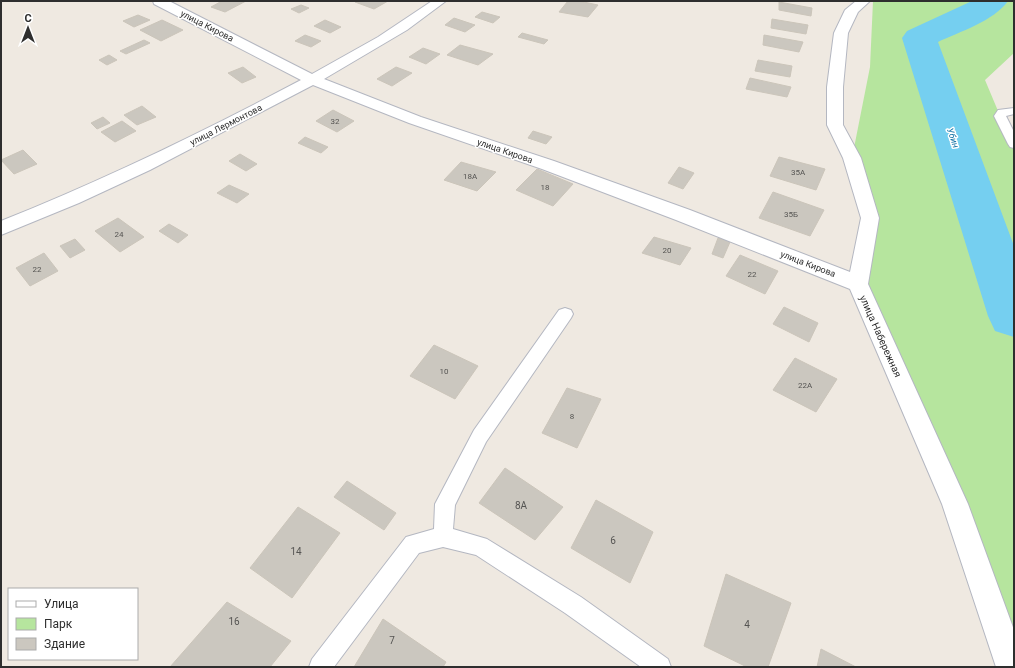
<svg xmlns="http://www.w3.org/2000/svg" width="1015" height="668" viewBox="0 0 1015 668" font-family="Roboto,sans-serif">
  <style>
    .green { fill: #b6e59e }
    .lines { fill: none; stroke-linecap: round; stroke-linejoin: round }
    .river { fill: #75cff0; fill-rule: evenodd }
    .building { fill: #cbc7bf; stroke: #cbc5ba }
    .service-casing { stroke: #b4b7c1; stroke-width: 2 }
    .minor-casing { stroke: #b4b7c1; stroke-width: 2 }
    .service { fill: #fff; fill-rule: evenodd }
    .minor { fill: #fff; fill-rule: evenodd }
    .labels { text-anchor: middle; stroke-width: 3; stroke-linejoin: round; paint-order: stroke }
    .number-label { font-size: 8px; fill: #555452 }
    .far-street-label { font-size: 9px; fill: #2e2e2e; stroke: #fff }
    .far-water-label { font-size: 9px; font-style: italic; fill: #0d6fa3; stroke: #fff }
    .street-label { font-size: 10px; fill: #2e2e2e; stroke: #fff }
    .near-number-label { font-size: 10px; fill: #555452 }
  </style>
  <rect width="100%" height="100%" fill="#efe9e1"/>
  <polygon class="green" points="873,1 1014,1 1014,53 985,80 1014,149 1014,667 858,284 870,218 852,158 870,67"/>
  <g class="lines">
    <path class="river" d="M972 1H1008C994 21 959 32 938 42L1014 246V337L995 331 988 316 902 38 907 31Z"/>
  </g>
  <g class="building">
    <polygon points="222,1 246,1 225,12 211,7"/>
    <polygon points="357,1 388,1 374,9 355,2"/>
    <polygon points="568,1 579,1 598,5 588,17 559,12"/>
    <polygon points="779,2 812,8 811,16 779,10"/>
    <polygon points="301,5 309,8 299,13 291,9"/>
    <polygon points="482,12 500,17 493,23 475,17"/>
    <polygon points="138,15 150,20 134,27 123,21"/>
    <polygon points="454,18 475,25 465,32 445,25"/>
    <polygon points="772,19 808,25 806,34 771,28"/>
    <polygon points="162,20 183,30 161,41 140,30"/>
    <polygon points="325,20 341,27 330,33 314,26"/>
    <polygon points="522,33 548,40 544,44 518,37"/>
    <polygon points="305,35 321,41 311,47 295,41"/>
    <polygon points="764,35 803,42 799,52 763,45"/>
    <polygon points="144,40 150,43 126,54 120,51"/>
    <polygon points="460,45 493,54 478,65 447,55"/>
    <polygon points="423,48 440,54 426,64 409,57"/>
    <polygon points="109,55 117,60 107,65 99,60"/>
    <polygon points="758,60 792,66 790,77 755,71"/>
    <polygon points="243,67 256,77 242,83 228,73"/>
    <polygon points="396,67 412,73 392,86 377,79"/>
    <polygon points="750,78 791,87 787,97 746,89"/>
    <polygon points="142,106 156,117 137,125 124,115"/>
    <polygon points="333,110 354,121 337,132 316,121"/>
    <polygon points="103,117 110,123 97,129 91,123"/>
    <polygon points="122,121 136,131 115,142 101,132"/>
    <polygon points="533,131 552,137 546,144 528,138"/>
    <polygon points="305,137 328,147 321,153 298,143"/>
    <polygon points="23,150 37,164 14,174 1,160"/>
    <polygon points="240,154 257,164 246,171 229,161"/>
    <polygon points="779,157 825,169 816,190 770,176"/>
    <polygon points="461,162 496,172 477,191 444,180"/>
    <polygon points="679,167 694,173 683,189 668,183"/>
    <polygon points="537,169 573,184 553,206 516,190"/>
    <polygon points="229,185 249,194 237,203 217,193"/>
    <polygon points="773,192 824,210 810,236 759,218"/>
    <polygon points="118,218 144,237 120,252 95,231"/>
    <polygon points="169,224 188,235 178,243 159,231"/>
    <polygon points="654,237 691,248 680,265 642,253"/>
    <polygon points="718,238 730,242 723,258 712,254"/>
    <polygon points="75,239 85,250 70,258 60,246"/>
    <polygon points="44,253 58,271 30,286 16,268"/>
    <polygon points="740,255 778,271 765,294 726,276"/>
    <polygon points="784,307 818,323 809,342 773,324"/>
    <polygon points="434,345 478,366 455,399 410,376"/>
    <polygon points="795,358 837,379 816,412 773,390"/>
    <polygon points="567,388 601,399 577,448 542,433"/>
    <polygon points="505,468 563,507 535,540 479,503"/>
    <polygon points="347,481 396,513 384,530 334,497"/>
    <polygon points="596,500 653,532 630,583 571,548"/>
    <polygon points="298,507 340,533 292,598 250,568"/>
    <polygon points="726,574 791,603 768,667 747,667 704,646"/>
    <polygon points="227,602 291,641 270,667 170,667"/>
    <polygon points="383,619 446,662 443,667 354,667"/>
    <polygon points="821,649 856,667 817,667"/>
  </g>
  <g class="lines">
    <defs>
      <g id="service">
        <polygon points="1014,108 1014,114 1006,116 1014,132 1014,148 1010,147 1008,144 994,116 998,110"/>
        <polygon points="565,308 571,310 573,314 571,318 486,442 455,505 453,529 487,539 581,597 668,659 671,667 641,667 565,613 476,555 443,547 419,553 334,667 309,667 312,659 406,537 434,529 435,504 474,430 559,310"/>
      </g>
      <path id="minor" d="M153 1H169L312 74 378 37 432 1H446L407 30 324 79 421 117 554 161 690 210 850 272 861 218 843 158 827 125V87L834 33 845 10 856 1H870L858 12 848 33 843 87V125L861 158 879 218 868 284 968 504 1014 630V667H996L942 504 850 289 676 220 542 169 409 123 313 85 150 170 79 203 1 235V221C104 180 203 132 301 80L154 4Z"/>
    </defs>
    <use href="#service" class="service-casing"/>
    <use href="#minor" class="minor-casing"/>
    <use href="#service" class="service"/>
    <use href="#minor" class="minor"/>
  </g>
  <g class="labels">
    <g class="number-label">
      <text x="335" y="124">32</text>
      <text x="798" y="175">35А</text>
      <text x="470" y="179">18А</text>
      <text x="545" y="190">18</text>
      <text x="791" y="217">35Б</text>
      <text x="119" y="237">24</text>
      <text x="667" y="253">20</text>
      <text x="37" y="272">22</text>
      <text x="752" y="277">22</text>
      <text x="444" y="374">10</text>
      <text x="805" y="388">22А</text>
      <text x="572" y="419">8</text>
    </g>
    <g class="far-street-label">
      <text transform="translate(207 26) rotate(27)" y="3">улица Кирова</text>
      <text transform="translate(226 125) rotate(-27)" y="3">улица Лермонтова</text>
      <text transform="translate(505 151) rotate(19)" y="3">улица Кирова</text>
      <text transform="translate(808 264) rotate(21)" y="3">улица Кирова</text>
    </g>
    <g class="far-water-label">
      <text transform="translate(953 138) rotate(71)" y="3">Убин</text>
    </g>
    <g class="street-label">
      <text transform="translate(881 336) rotate(66)" y="4">улица Набережная</text>
    </g>
    <g class="near-number-label">
      <text x="521" y="509">8А</text>
      <text x="613" y="544">6</text>
      <text x="296" y="555">14</text>
      <text x="234" y="625">16</text>
      <text x="747" y="628">4</text>
      <text x="392" y="644">7</text>
    </g>
  </g>
  <rect width="1015" height="668" fill="none" stroke="#2e2e2e" stroke-width="4"/>
  <rect x="8" y="588" width="130" height="72" fill="#ffffff" stroke="#ababab"/>
  <rect x="16" y="601" width="20" height="6" fill="#ffffff" stroke="#ababab"/>
  <text x="44" y="608" font-size="12" fill="#2e2e2e">Улица</text>
  <rect x="16" y="618" width="20" height="12" fill="#b6e59e" stroke="#ababab"/>
  <text x="44" y="628" font-size="12" fill="#2e2e2e">Парк</text>
  <rect x="16" y="638" width="20" height="12" fill="#cbc7bf" stroke="#ababab"/>
  <text x="44" y="648" font-size="12" fill="#2e2e2e">Здание</text>
  <g transform="translate(28 28)" stroke="#ffffff" stroke-width="3" paint-order="stroke">
  <path d="M0-3L7 15L0 10L-7 15Z" fill="#2e2e2e"/>
  <text y="-6" font-size="11" font-weight="bold" text-anchor="middle" fill="#2e2e2e">С</text>
  </g>
</svg>
